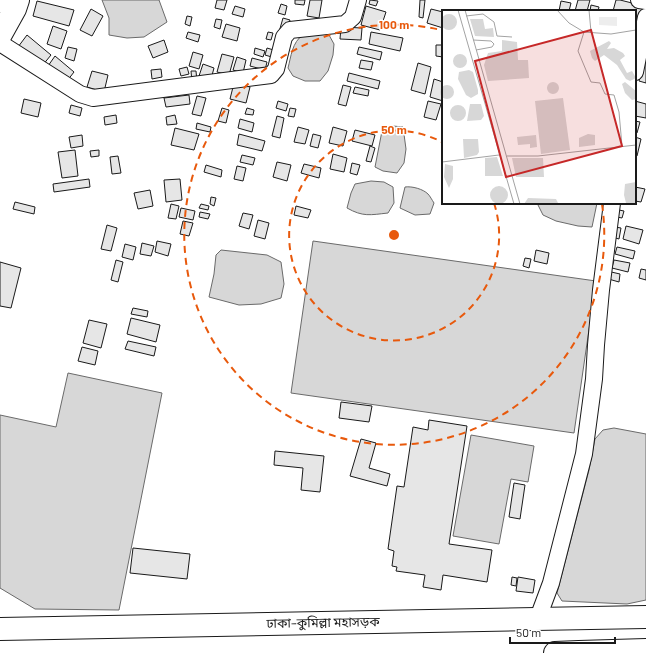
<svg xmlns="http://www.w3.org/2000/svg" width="646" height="653" viewBox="0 0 646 653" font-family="Barlow,'Noto Sans Bengali',sans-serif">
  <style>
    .water { fill: #d7d7d7; stroke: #6a6a6a }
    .building { fill: #e6e6e6; stroke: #1a1a1a }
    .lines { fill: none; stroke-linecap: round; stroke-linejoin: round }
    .minor-casing { stroke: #1a1a1a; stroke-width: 18 }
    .highway-casing { stroke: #1a1a1a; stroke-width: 24 }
    .minor { stroke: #fff; stroke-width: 16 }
    .highway { stroke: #fff; stroke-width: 22 }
    .ring { fill: none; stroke: #e8590c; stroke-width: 2; stroke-dasharray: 7 5 }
    .labels { text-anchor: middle; stroke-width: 3; stroke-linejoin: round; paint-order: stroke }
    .street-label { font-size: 13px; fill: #1a1a1a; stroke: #fff }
    .inset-road { fill: none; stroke: #a3a3a3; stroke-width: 1 }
    .view { fill: #c62828; fill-opacity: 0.15; stroke: #c62828; stroke-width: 2 }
    .inset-edge { fill: none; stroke: #1a1a1a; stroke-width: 2 }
    .centre { fill: #e8590c; stroke: #fff; stroke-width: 2 }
    .ring-label { font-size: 12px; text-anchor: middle; font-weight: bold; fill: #e8590c; stroke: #fff; stroke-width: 3; stroke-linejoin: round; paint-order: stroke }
  </style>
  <rect width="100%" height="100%" fill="#fff"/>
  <g class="water">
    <polygon points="102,0 159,0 167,22 144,37 127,38 109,35 109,18"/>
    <path d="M319 33 329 35 334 44 333 55 328 71 320 81H305L293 76 288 68C291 57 292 42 303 35 307 33 314 33 319 33Z"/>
    <polygon points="393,126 403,127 406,149 404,163 397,173 383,171 375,167 382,131"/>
    <path d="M371 181 384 182 393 187 394 203 388 213C370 215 363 217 347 208L351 193 355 184Z"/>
    <path d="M405 187C412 186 423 189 428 194 430 196 432 200 434 203L430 214 415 215 400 208Z"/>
    <polygon points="537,203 597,203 592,227 578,226 556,221 543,215"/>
    <polygon points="313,241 596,281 574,433 291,393"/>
    <polygon points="221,250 267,255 281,262 284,284 281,298 261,304 239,305 209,297 214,274 216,255"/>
    <polygon points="68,373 162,393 119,610 35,609 0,588 0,415 56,427"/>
    <polygon points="614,428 646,434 646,600 627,604 562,601 557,593 589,470 595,439 603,430"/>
    <polygon points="471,435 534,446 528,482 511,479 499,544 453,536"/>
  </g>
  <g class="building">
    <polygon points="217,0 227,0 224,10 215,8"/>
    <polygon points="295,0 305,0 304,5 295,4"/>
    <polygon points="310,0 322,0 319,18 307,16"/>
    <polygon points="370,0 378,1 376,6 369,4"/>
    <polygon points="420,0 425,0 423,18 419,17"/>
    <polygon points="578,0 590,0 587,11 575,11"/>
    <polygon points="616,0 620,0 644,6 636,40 635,40 635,11 613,11"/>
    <polygon points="37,1 74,10 69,26 33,16"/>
    <polygon points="561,1 571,3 569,11 559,11"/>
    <polygon points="281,4 287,6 285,15 278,13"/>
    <polygon points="591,5 599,7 598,11 590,11"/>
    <polygon points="235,6 245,9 243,17 232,14"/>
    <polygon points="366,6 386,12 380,30 361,25"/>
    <polygon points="91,9 103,16 92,36 80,30"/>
    <polygon points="431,9 443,12 443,28 427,23"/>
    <polygon points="187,16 192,17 190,26 185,24"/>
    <polygon points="283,18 290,20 286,34 279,32"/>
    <polygon points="216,19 222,20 220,29 214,27"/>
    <polygon points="226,24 240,28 237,41 222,37"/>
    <polygon points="53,26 67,31 61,49 47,44"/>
    <polygon points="341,27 362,28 361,40 340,39"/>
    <polygon points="188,32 200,35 198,42 186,38"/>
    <polygon points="268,32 273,33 271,40 266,39"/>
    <polygon points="371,32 403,38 400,51 369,44"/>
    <polygon points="27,35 51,55 42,66 18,47"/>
    <polygon points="164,40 168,52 153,58 148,46"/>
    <polygon points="436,45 443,45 443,57 436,56"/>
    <polygon points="68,47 77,49 74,61 65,58"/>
    <polygon points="359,47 382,52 380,60 357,54"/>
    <polygon points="255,48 265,51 263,57 254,54"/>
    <polygon points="267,48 277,51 275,58 265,55"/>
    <polygon points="193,52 203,55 199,69 189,66"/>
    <polygon points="222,54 234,57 229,75 217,72"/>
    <polygon points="55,56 74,72 67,81 48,66"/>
    <polygon points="237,57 246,60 243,73 233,70"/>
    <polygon points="252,58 267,62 265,70 250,66"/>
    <polygon points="361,60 373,62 371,70 359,68"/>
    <polygon points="644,61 646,61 646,83 639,81"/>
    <polygon points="418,63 431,67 425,94 411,90"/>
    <polygon points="203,64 214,68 211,79 199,76"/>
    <polygon points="187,67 189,74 181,76 179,69"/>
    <polygon points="161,69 162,77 152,79 151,70"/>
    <polygon points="92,71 108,75 104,92 87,87"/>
    <polygon points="191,71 196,71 197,82 192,82"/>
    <polygon points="349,73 380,81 378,89 347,81"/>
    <polygon points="434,79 443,82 443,101 430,97"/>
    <polygon points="234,83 250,87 246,103 230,99"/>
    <polygon points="343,85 351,87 346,106 338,104"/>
    <polygon points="355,87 369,90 368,96 353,93"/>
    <polygon points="189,95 190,104 166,107 164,98"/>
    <polygon points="197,96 206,98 201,116 192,114"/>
    <polygon points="24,99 41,103 38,117 21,113"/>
    <polygon points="278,101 288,104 286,111 276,108"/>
    <polygon points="428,101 441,104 436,120 424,117"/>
    <polygon points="635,101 646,104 646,118 635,116"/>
    <polygon points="71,105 82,108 80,116 69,113"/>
    <polygon points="222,108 229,110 226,123 218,121"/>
    <polygon points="247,108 254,110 253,115 245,114"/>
    <polygon points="290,108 296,109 294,117 288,116"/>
    <polygon points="116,115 117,123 105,125 104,117"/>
    <polygon points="175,115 177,124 167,125 166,117"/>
    <polygon points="277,116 284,118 280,138 272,136"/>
    <polygon points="240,119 254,123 252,132 238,128"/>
    <polygon points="635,121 640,122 637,133 635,132"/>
    <polygon points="197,123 211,127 210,132 196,129"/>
    <polygon points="298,127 309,130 305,144 294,142"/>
    <polygon points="333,127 347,131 343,146 329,143"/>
    <polygon points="175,128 199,134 194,150 171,145"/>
    <polygon points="355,130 375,135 372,146 352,141"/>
    <polygon points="239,134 265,141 262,151 237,145"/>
    <polygon points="313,134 321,136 318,148 310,146"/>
    <polygon points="82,135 83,146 71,148 69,137"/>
    <polygon points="635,137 641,139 637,156 635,155"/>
    <polygon points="370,146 375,148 371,162 366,161"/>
    <polygon points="75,150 78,176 62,178 58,152"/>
    <polygon points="99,150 99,156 91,157 90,151"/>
    <polygon points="333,154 347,158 344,172 330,169"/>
    <polygon points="242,155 255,158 253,165 240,162"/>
    <polygon points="118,156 121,173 112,174 110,157"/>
    <polygon points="277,162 291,165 287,181 273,177"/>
    <polygon points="352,163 360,165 357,175 350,173"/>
    <polygon points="304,164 321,168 319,178 301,173"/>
    <polygon points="206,165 222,170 221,177 204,172"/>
    <polygon points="237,166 246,168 243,181 234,179"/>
    <polygon points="89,179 90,187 54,192 53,184"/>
    <polygon points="180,179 182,200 166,202 164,180"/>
    <polygon points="635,187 645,189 641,202 635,201"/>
    <polygon points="150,190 153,206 138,209 134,193"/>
    <polygon points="211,197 216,198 214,206 210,204"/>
    <polygon points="15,202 35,207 34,214 13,209"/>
    <polygon points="171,204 179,206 176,219 168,218"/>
    <polygon points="201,204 209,206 208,210 199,208"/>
    <polygon points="296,206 311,210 308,218 294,215"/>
    <polygon points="181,208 195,211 193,220 179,217"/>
    <polygon points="619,210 624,211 622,218 617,217"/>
    <polygon points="200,212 210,214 208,219 199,217"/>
    <polygon points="243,213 253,215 249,229 239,226"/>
    <polygon points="258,220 269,223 265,239 254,236"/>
    <polygon points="183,221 193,223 189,236 180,234"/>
    <polygon points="107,225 117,228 111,251 101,249"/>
    <polygon points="626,226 643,230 639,244 623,239"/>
    <polygon points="615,227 621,228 619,239 612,237"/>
    <polygon points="157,241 171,244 168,256 155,252"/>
    <polygon points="142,243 154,246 151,256 140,254"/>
    <polygon points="125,244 136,247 133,260 122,257"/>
    <polygon points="617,247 635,251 633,259 615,254"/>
    <polygon points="536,250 549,253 547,264 534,261"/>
    <polygon points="525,258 531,259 529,268 523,266"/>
    <polygon points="116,260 123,262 118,282 111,280"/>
    <polygon points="614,260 630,263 628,272 612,268"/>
    <polygon points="0,262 21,268 11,308 0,306"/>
    <polygon points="641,269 646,270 646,280 639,278"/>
    <polygon points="607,271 620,274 619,282 605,278"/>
    <polygon points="133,308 148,311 147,317 131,314"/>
    <polygon points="131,318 160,325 156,342 127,334"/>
    <polygon points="89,320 107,324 101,348 83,343"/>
    <polygon points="128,341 156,347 154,356 125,349"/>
    <polygon points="82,347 98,351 95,365 78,361"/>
    <polygon points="341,402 372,406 369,422 339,418"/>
    <polygon points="429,420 467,426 449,544 492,550 487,582 443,575 441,590 423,587 425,575 396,571 397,567 392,566 394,551 388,549 397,486 404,487 413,427 428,430"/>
    <polygon points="361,439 376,443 369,468 390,474 387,486 350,476"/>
    <polygon points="275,451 324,456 320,492 301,490 303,468 274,465"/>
    <polygon points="514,483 525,485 520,519 509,517"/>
    <polygon points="133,548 190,554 187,579 130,573"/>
    <polygon points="512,577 517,578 516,586 511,585"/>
    <polygon points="518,577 535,580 533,593 516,591"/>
  </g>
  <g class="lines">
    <defs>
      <g id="minor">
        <polyline points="639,0 646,1"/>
        <polyline points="0,4 15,9"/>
        <polyline points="0,43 80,94 93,98 271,75 276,69 284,37 290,30 345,24 353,17 358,0"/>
        <polyline points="635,72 646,17"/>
        <polyline points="538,618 551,583 584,454 594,379 596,345 601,290 612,203"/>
      </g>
      <g id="highway">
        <polyline points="0,36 15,9 18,0"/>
        <polyline points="0,629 646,617"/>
        <polyline points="555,653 579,652 646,650"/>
      </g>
    </defs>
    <use href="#minor" class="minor-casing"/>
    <use href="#highway" class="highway-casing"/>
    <use href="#minor" class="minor"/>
    <use href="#highway" class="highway"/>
  </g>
  <g class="ring">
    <path d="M494 203A105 105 0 1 1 442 142"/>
    <path d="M602 204A210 210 0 1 1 441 30"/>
  </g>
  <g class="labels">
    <g class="street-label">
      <text transform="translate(323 622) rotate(-1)" y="5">ঢাকা–কুমিল্লা মহাসড়ক</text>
    </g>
  </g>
  <g transform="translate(442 10)">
    <rect width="194" height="194" fill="#fff"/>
    <path d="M157 7H175V16L157 15Z" fill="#ededed"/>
    <path d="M-1 12a8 8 0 1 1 16 0a8 8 0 1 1-16 0ZM28 9H41L43 19 51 18 52 27 33 26ZM60 30 75 32 76 50H86L87 68 46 71 42 55 46 43 60 41ZM167 31 169 33 165 39 172 38 181 43 183 46 178 50 185 63 190 61 194 68 188 71 184 69 175 55 162 45 153 51 150 48 148 41ZM11 51a7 7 0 1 1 14 0a7 7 0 1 1-14 0ZM27 60 31 62 36 80V84L29 88 24 85 16 69 17 62ZM105 78a6 6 0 1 1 12 0a6 6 0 1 1-12 0ZM183 72 194 81V89L190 90 183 83 180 74ZM-2 82a7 7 0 1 1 14 0a7 7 0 1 1-14 0ZM121 88 128 140 99 144 93 91ZM28 94H39L42 106 39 110 25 111ZM8 103a8 8 0 1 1 16 0a8 8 0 1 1-16 0ZM146 124 153 125V135L137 137V128ZM94 125 95 137 88 138V134L76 135 75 127ZM21 129H36L37 142 35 145 22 148ZM55 147 61 166H43V148ZM70 148H101L102 167H74ZM3 154 11 156V169L7 178 2 167ZM194 172V194L184 193 182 185 183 174ZM48 185a9 9 0 1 1 18 0a9 9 0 1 1-18 0ZM86 188 114 189 116 193 82 194Z" fill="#d7d7d7"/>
    <path class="inset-road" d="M16 0 72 194M23 0 78 194M115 0 127 13 142 22 169 24 194 20M147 0 149 22M24 6 41 4 52 12 55 26 70 27M142 22 136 41 149 72 158 73 163 84 172 85 177 102 180 136M31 30 49 31 52 34 50 37 34 40M65 146H96L194 135M0 152 57 145"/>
    <path class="view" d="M149 20 180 136 64 167 33 51Z"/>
    <rect width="194" height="194" class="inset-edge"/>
  </g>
  <circle cx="394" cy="235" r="6" class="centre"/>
  <g class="ring-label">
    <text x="394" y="29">100 m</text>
    <text x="394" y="134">50 m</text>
  </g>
  <path d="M510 637v6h105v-6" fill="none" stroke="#1a1a1a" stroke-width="2"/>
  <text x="516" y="637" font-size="12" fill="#1a1a1a" stroke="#ffffff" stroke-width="3" paint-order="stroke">50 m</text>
</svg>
